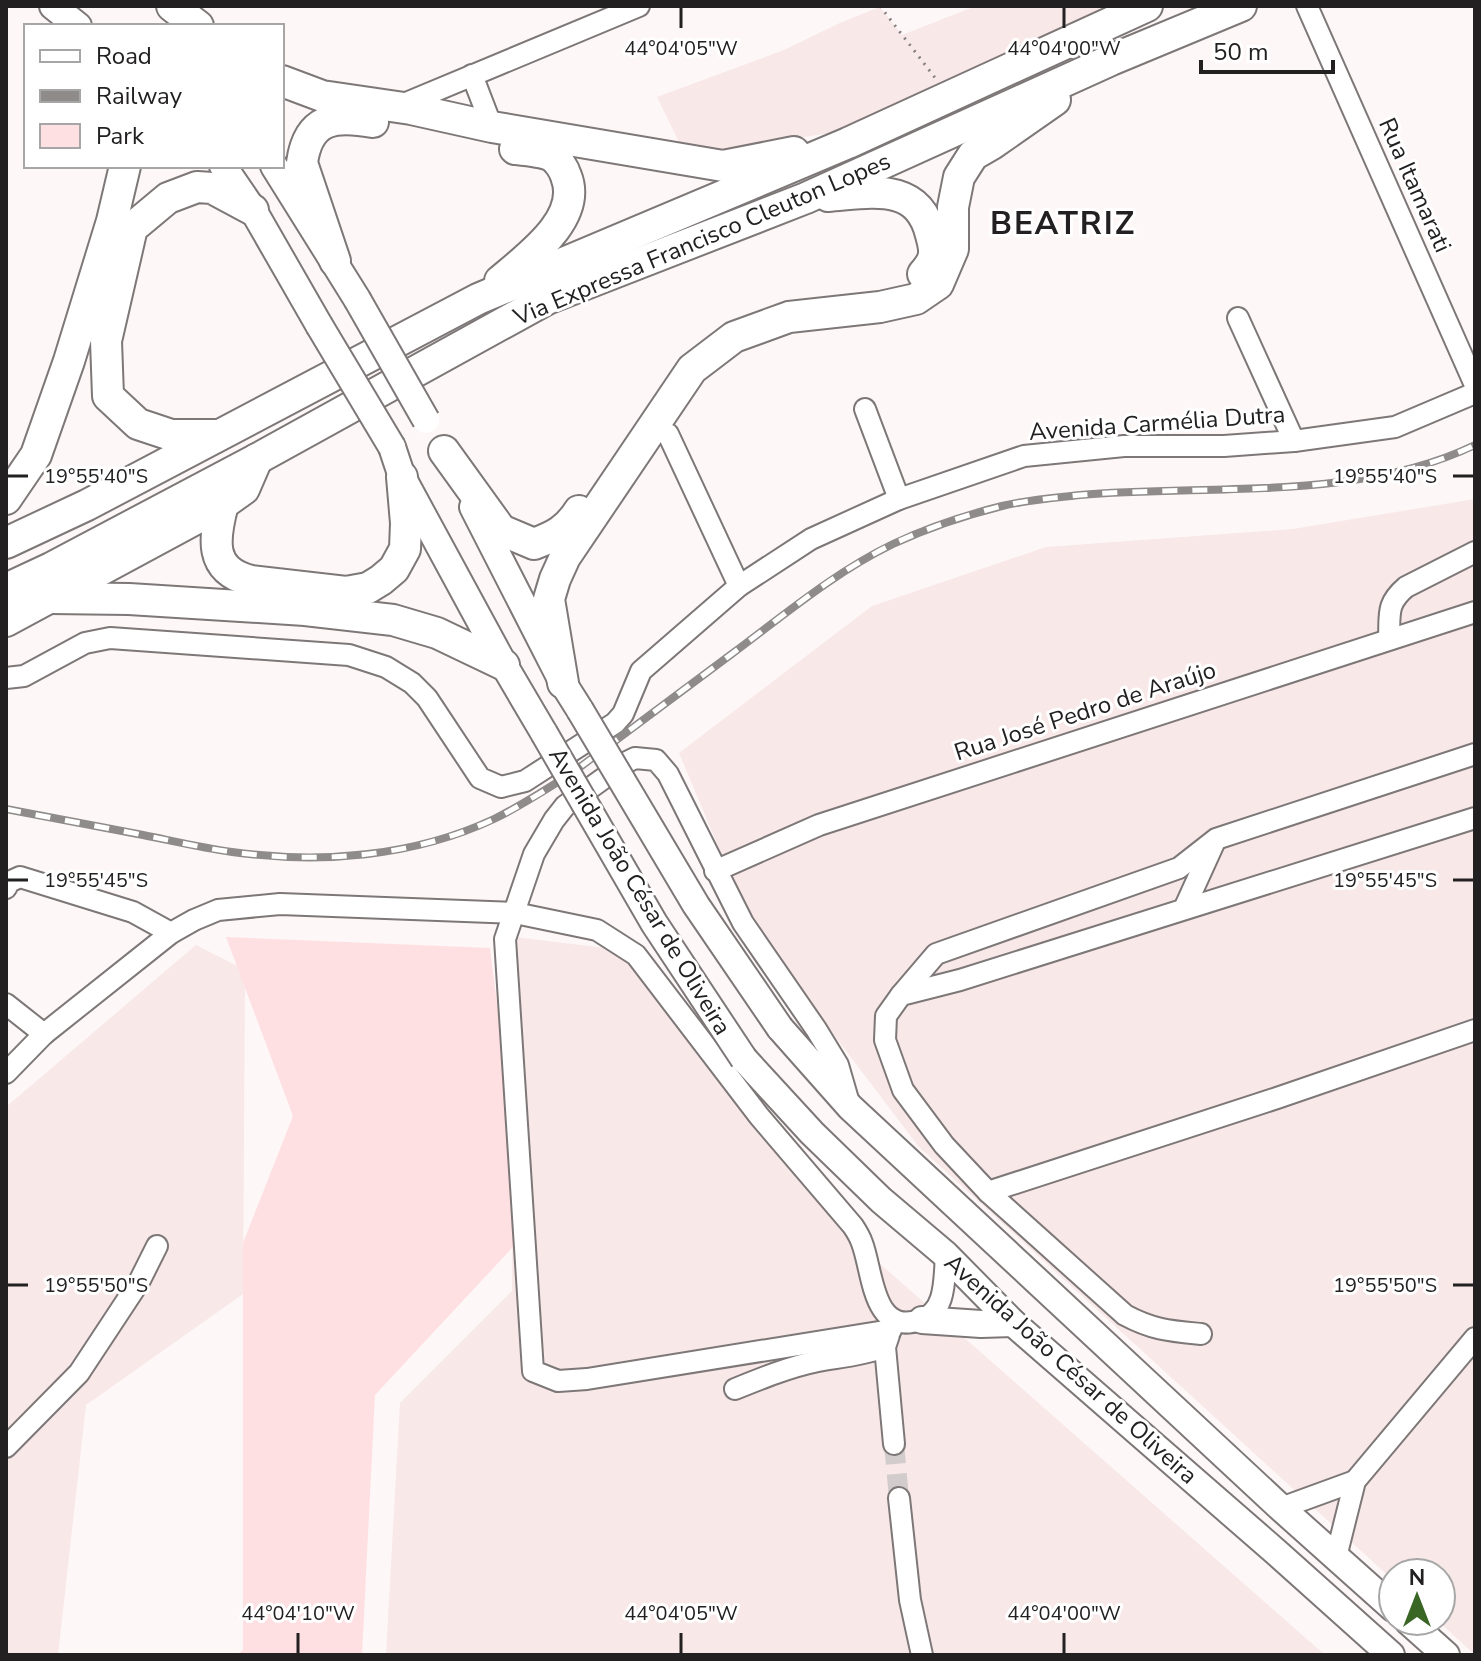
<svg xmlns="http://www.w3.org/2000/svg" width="1481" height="1661" viewBox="0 0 1481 1661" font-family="'Nunito Sans',sans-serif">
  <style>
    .built { fill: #f8e8e8 }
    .green { fill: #ffe0e2 }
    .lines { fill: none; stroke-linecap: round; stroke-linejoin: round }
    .minor-tunnel { stroke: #d2cccc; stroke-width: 20; stroke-dasharray: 20 10; stroke-linecap: butt }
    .minor-casing { stroke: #7d7777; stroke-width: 24 }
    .major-casing { stroke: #7d7777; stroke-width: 30 }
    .highway-casing { stroke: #7d7777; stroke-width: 34 }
    .path { stroke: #868181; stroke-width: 3; stroke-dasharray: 2 6; stroke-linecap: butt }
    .minor { stroke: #fff; stroke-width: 20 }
    .major { stroke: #fff; stroke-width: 26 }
    .highway { stroke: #fff; stroke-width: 30 }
    .rail-casing { stroke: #8f8b8b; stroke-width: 8 }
    .rail { stroke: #fff; stroke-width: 5; stroke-dasharray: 15; stroke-linecap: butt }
    .major-bridge-casing { stroke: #7d7777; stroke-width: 30; stroke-linecap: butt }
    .major-bridge { stroke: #fff; stroke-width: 26 }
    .ticks { fill: none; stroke: #222020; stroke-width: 3 }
    .labels { text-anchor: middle; stroke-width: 6; stroke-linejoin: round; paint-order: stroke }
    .street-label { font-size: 24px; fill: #222020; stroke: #fff }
    .district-label { font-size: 32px; font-weight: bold; letter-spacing: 2px; fill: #222020; stroke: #fff }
    .ticks-label { font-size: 20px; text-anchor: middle; fill: #222020; stroke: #fff; stroke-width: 6; stroke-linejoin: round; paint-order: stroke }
  </style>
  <rect width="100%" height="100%" fill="#fef7f7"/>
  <g class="built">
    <polygon points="976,6 1128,6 848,130 722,150 679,142 657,97 784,50 842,22 880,7 902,35"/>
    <polygon points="1475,499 1475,1655 1438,1621 1441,1621 1441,1573 1393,1573 1393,1580 919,1147 752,927 679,753 872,606 1046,547 1293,529"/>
    <polygon points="514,937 622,950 853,1240 1325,1655 386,1655 400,1403 512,1291"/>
    <polygon points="196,945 245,970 243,1294 86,1405 58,1655 6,1655 6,1107"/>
  </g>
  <polygon class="green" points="226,937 490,948 526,1233 375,1395 362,1655 236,1655 243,1650 243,1243 293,1116"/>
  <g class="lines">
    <polyline class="minor-tunnel" points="894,1444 899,1498"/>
    <defs>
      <g id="minor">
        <polyline points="1307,6 1475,385"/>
        <polyline points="472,75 492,127"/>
        <polyline points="399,106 639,6"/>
        <polyline points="1238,318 1294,441"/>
        <polyline points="865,409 899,499"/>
        <polyline points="668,434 739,586"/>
        <path d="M1389 639C1390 614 1386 604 1406 587L1475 552"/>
        <polyline points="6,678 24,676 85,643 110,638 349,655 386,667 412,683 427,698 480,778 501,787 525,781 615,723 623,714 641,671 739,586 811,539 899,499 1024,456 1124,446 1224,446 1294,441 1395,427 1475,393"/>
        <polyline points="715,871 819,825 1475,612"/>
        <polyline points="6,888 9,882 20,877 133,912 171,933"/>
        <polyline points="1184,909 1214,843"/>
        <polyline points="901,995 936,954 1179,868 1216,839 1475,754"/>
        <polyline points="6,1004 44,1034"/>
        <path d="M6 1073 44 1034 171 933 194 920 218 910 280 904 515 913 597 930 636 955 759 1116 853 1226C857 1232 860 1237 862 1243 873 1271 872 1336 920 1320 947 1312 944 1278 946 1255"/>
        <polyline points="849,1103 838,1065 816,1029 743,923 668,774 656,760 635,758 625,763 565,806 554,820 534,854 505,939 533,1371 558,1381 587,1379 891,1330"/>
        <polyline points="988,1192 1277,1098 1475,1030"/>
        <path d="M1201 1334C1170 1331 1153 1330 1125 1315L988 1192 944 1145 903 1090 885 1040 886 1016 901 995 960 980 1475 818"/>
        <polyline points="889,1335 885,1347 894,1444"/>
        <path d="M735 1389C762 1378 789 1367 818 1361 840 1357 863 1355 885 1347"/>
        <polyline points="6,1447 79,1373 139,1282 157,1246"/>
        <polyline points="899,1498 910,1600 922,1655"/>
        <polyline points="1281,1508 1355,1481"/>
        <polyline points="1336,1557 1355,1481 1475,1338"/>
      </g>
      <g id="major">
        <polyline points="53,6 78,26"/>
        <polyline points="223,166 253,210 319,325"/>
        <polyline points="274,166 357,299"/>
        <polyline points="392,447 402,477 504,665 544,733"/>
        <polyline points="473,507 563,683 580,710"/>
        <polyline points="780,1028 850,1107 1281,1508 1393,1608"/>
        <polyline points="744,1059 812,1133 881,1200 946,1255 1013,1323 1276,1552 1391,1655"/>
        <polyline points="922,1320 981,1324 1013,1323"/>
        <polyline points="1408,1621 1446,1655"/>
      </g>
      <g id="highway">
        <polyline points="172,6 198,26"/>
        <polyline points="282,81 322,96 411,109 492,127 723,166 794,152"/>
        <path d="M828 196C870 193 918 181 931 235 936 253 936 259 923 274"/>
        <path d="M335 261 302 163C308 118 334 115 373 122"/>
        <path d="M500 281C528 257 583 218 566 176 564 169 558 160 552 156 544 152 524 150 515 149"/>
        <polyline points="216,435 171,435 138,424 108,396 106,341 132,228 168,198 197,187 212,188 253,210"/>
        <path d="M444 451 501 530 534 544C555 536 567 530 579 511"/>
        <path d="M257 459 244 489 223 504C214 538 208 570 251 581L346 592 368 588 381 580 394 569 405 549 406 523 402 477"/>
        <polyline points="6,499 36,455 69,361 112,221 125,166"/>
        <polyline points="6,543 87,505 478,299 848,143 1147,6"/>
        <polyline points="6,589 51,568 257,459 547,299 806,198 1111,60 1241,6"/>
        <polyline points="50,598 129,599 305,610 393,620 437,633 504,665"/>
        <polyline points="6,621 223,504"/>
        <polyline points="563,683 549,599 555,579 565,557 692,369 734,337 789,317 880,307 916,299 938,284 953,249 953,207 959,177 973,155 992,144 1055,100"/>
      </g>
    </defs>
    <use href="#minor" class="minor-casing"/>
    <use href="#major" class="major-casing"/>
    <use href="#highway" class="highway-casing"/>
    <polyline class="path" points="880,6 936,79"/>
    <use href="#minor" class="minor"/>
    <use href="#major" class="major"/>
    <use href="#highway" class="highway"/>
    <defs>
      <path id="rail" d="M6 809C52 818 97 826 143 835 173 841 203 848 232 852 320 864 413 857 494 819 521 806 547 789 572 773 626 733 679 693 733 653 784 615 835 572 893 544 927 528 966 515 1002 506 1027 500 1054 498 1080 495 1208 484 1357 502 1475 445"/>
    </defs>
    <use href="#rail" class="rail-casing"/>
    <use href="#rail" class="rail"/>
    <defs>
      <g id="major-bridge">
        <polyline points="357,299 426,420"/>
        <polyline points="319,325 392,447"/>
        <polyline points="580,710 696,905 780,1028"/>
        <polyline points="544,733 654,923 744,1059"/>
      </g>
    </defs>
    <use href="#major-bridge" class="major-bridge-casing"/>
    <use href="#major-bridge" class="major-bridge"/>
  </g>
  <path class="ticks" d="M681 8V28M1064 8V28M8 476H28M1453 476H1473M8 880H28M1453 880H1473M8 1285H28M1453 1285H1473M298 1633V1653M681 1633V1653M1064 1633V1653"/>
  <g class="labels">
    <g class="street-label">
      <text transform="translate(1415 185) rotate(66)" y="8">Rua Itamarati</text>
      <text transform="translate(702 239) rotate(-23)" y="8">Via Expressa Francisco Cleuton Lopes</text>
      <text transform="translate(1157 423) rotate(-4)" y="8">Avenida Carmélia Dutra</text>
      <text transform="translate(1085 711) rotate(-18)" y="8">Rua José Pedro de Araújo</text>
      <text transform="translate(640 891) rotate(59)" y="8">Avenida João César de Oliveira</text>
      <text transform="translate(1071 1369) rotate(42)" y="8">Avenida João César de Oliveira</text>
    </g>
    <g class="district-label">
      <text x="1063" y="234">BEATRIZ</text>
    </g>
  </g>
  <g class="ticks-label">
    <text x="681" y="55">44°04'05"W</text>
    <text x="1064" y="55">44°04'00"W</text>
    <text x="96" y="483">19°55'40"S</text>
    <text x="1385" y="483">19°55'40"S</text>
    <text x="96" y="887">19°55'45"S</text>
    <text x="1385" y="887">19°55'45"S</text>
    <text x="96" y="1292">19°55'50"S</text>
    <text x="1385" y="1292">19°55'50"S</text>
    <text x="298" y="1620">44°04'10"W</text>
    <text x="681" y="1620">44°04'05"W</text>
    <text x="1064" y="1620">44°04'00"W</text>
  </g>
  <rect width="1481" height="1661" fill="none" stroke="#222020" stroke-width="16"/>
  <rect x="24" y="24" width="260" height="144" fill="#ffffff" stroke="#a7a6a6" stroke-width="2"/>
  <rect x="40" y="50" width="40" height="12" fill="#ffffff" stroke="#a7a6a6" stroke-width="2"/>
  <text x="96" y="64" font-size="24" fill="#222020">Road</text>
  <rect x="40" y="90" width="40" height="12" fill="#8f8b8b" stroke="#a7a6a6" stroke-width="2"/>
  <text x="96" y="104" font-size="24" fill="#222020">Railway</text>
  <rect x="40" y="124" width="40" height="24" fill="#ffe0e2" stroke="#a7a6a6" stroke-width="2"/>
  <text x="96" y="144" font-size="24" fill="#222020">Park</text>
  <g transform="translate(1417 1597)"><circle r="38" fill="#ffffff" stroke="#a7a6a6" stroke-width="2"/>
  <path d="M0-6L14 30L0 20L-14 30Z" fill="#396625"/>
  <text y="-12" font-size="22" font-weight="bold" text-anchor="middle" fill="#222020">N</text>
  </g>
  <path d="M1201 60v12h132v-12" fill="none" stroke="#222020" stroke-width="4"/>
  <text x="1213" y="60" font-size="24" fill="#222020" stroke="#ffffff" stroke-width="6" paint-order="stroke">50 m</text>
</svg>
